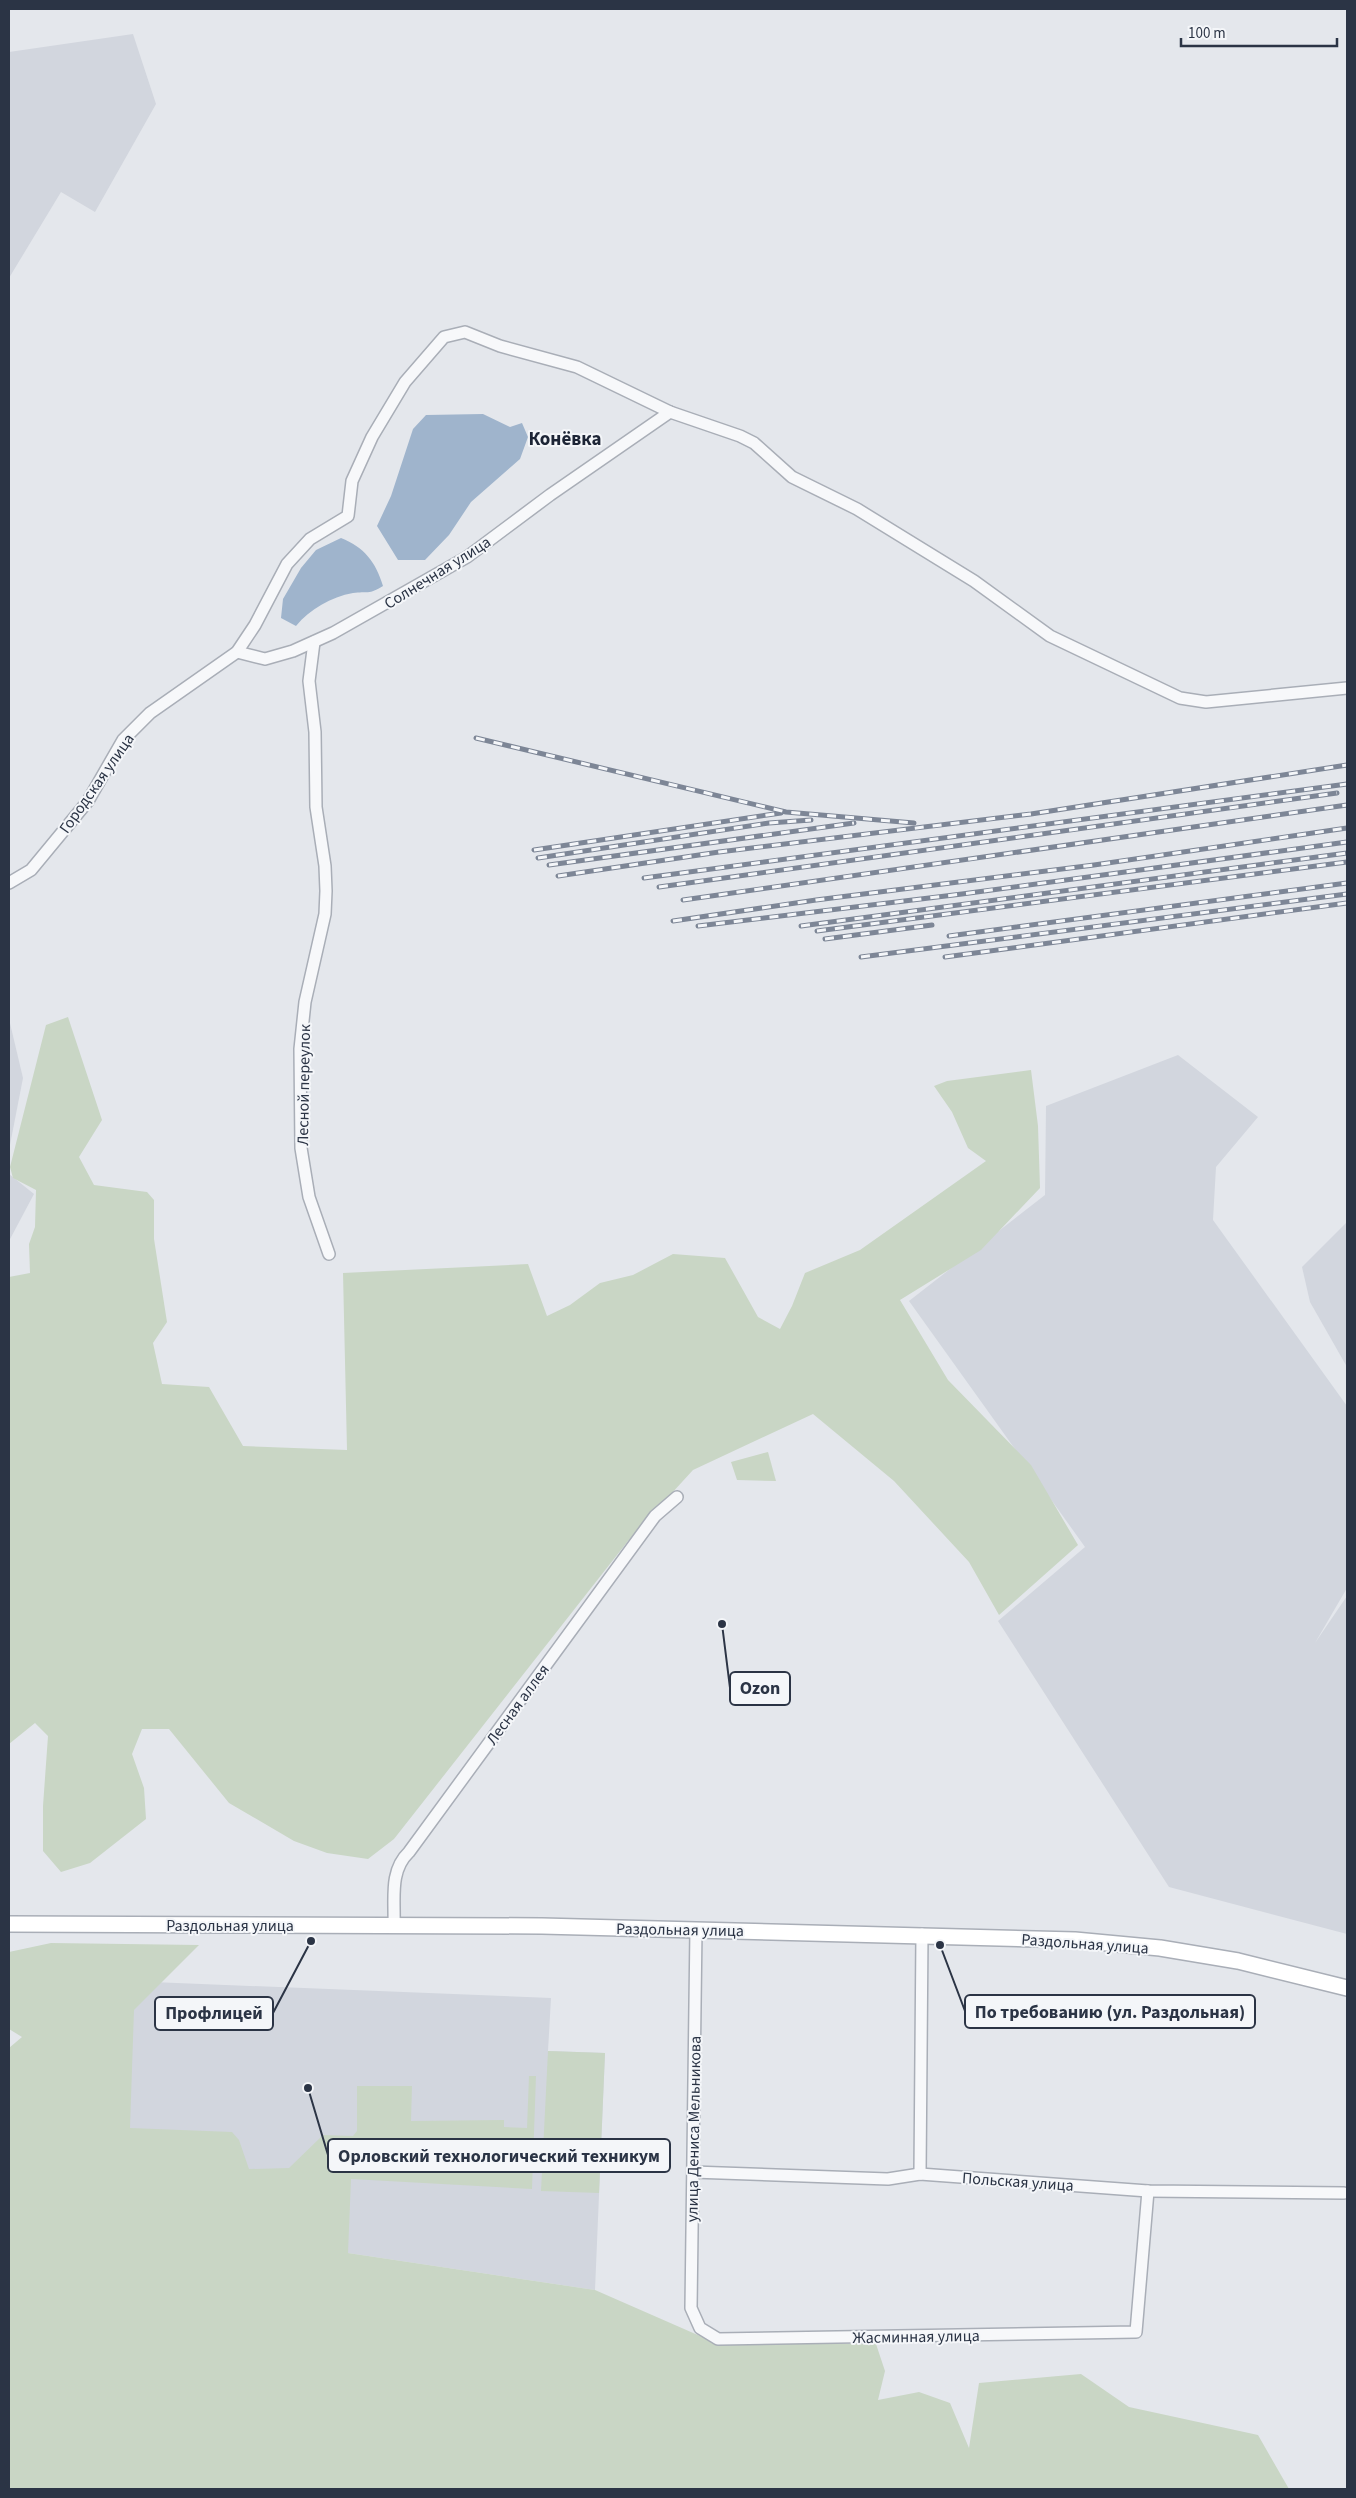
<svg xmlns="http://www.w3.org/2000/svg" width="1356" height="2498" viewBox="0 0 1356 2498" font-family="'Source Sans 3',sans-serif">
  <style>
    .built { fill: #d2d6de }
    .green { fill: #c9d6c5 }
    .water { fill: #9fb4cc }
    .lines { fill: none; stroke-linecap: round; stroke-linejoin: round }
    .minor-casing { stroke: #a9aeb7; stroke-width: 14 }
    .secondary-casing { stroke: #a9aeb7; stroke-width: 18 }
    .minor { stroke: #f7f8fa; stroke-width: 11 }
    .secondary { stroke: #fff; stroke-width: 15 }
    .rail-casing { stroke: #7d8696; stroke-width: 5 }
    .rail { stroke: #f4f6f9; stroke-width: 3; stroke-dasharray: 9; stroke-linecap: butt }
    .labels { text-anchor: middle; stroke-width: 4; stroke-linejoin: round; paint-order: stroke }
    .street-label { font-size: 16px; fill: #2b3445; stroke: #f4f6f9 }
    .quarter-label { font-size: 19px; font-weight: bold; fill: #1d2536; stroke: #f4f6f9 }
    .leader { fill: none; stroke: #2b3445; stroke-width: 2 }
    .callout-dot { fill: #2b3445; stroke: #f4f6f9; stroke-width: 2 }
    .callout { fill: #f4f6f9; stroke: #2b3445; stroke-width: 2 }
    .callout-label { font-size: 18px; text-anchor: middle; font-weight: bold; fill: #2b3445 }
  </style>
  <rect width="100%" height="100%" fill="#e4e7ec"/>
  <g class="built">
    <polygon points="133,34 156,104 95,212 61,192 9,278 9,52"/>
    <polygon points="9,1019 23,1078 9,1150"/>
    <polygon points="1178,1055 1258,1117 1216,1167 1213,1220 1347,1406 1347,1588 1315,1643 1347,1596 1347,1934 1169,1887 998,1621 1085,1547 909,1301 1045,1195 1046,1106"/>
    <polygon points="9,1174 34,1194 9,1241"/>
    <polygon points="1347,1222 1347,1367 1310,1302 1302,1267"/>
    <polygon points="128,1981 551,1998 548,2051 605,2053 595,2290 348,2253 122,2135"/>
  </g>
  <g class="green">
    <polygon points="68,1017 102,1120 79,1157 94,1185 147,1192 154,1200 154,1239 167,1322 153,1343 162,1384 209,1387 243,1446 347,1450 343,1273 528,1264 547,1316 570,1305 600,1283 633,1275 673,1254 725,1258 758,1317 780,1329 792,1306 805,1273 860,1250 986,1161 968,1148 952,1112 934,1086 947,1081 1031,1070 1038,1126 1040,1188 981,1250 900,1300 948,1380 1031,1465 1078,1545 999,1615 969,1562 894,1481 813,1414 693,1470 628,1541 394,1839 368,1859 327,1853 294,1841 229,1803 169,1729 142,1729 132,1754 144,1788 146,1819 90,1863 61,1872 43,1851 43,1806 48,1736 35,1723 9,1744 9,1277 30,1273 29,1244 35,1227 36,1190 13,1178 10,1167 46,1025"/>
    <polygon points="768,1452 776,1481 737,1480 731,1462"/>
    <polygon points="51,1943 199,1945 134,2010 130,2128 232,2132 239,2140 249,2169 289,2168 323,2135 353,2136 357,2131 357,2086 412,2086 411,2121 504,2120 504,2127 527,2128 529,2076 536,2076 532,2189 351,2179 348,2253 595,2290 716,2343 876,2344 885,2371 878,2400 919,2392 950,2403 969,2448 979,2383 1081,2374 1129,2407 1258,2435 1289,2489 9,2489 9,2048 22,2037 9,2029 9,1952"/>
    <polygon points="548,2051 605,2053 599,2193 541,2191"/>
  </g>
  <g class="water">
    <polygon points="483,414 510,427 522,423 528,437 520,459 471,502 449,535 425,560 398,560 377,526 391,496 413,429 426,415"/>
    <path d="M341 538C364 547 376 562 383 586 369 595 367 591 353 593 331 597 310 609 296 626L281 618 283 599 301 568 316 550Z"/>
  </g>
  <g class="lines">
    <defs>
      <g id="minor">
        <polyline points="314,642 309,681 315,732 316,807 325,866 326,891 325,914 305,1002 300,1049 301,1148 309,1197 329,1254"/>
        <polyline points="237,652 265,659 293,651 333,633 467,557 550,495 670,412"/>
        <polyline points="9,883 31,870 88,801 123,740 150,713 237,652 255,625 287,564 310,539 348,516 352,481 372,437 405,382 444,337 465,332 500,346 577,367 670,412 740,436 754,443 792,477 857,509 974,581 1050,636 1180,698 1206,702 1347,688"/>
        <path d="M394 1925C395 1899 389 1871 409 1852L655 1516 677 1497"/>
        <polyline points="696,1929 691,2308 700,2328 718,2339 1136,2332 1148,2191"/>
        <polyline points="693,2172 888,2179 920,2174 1148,2191 1344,2193"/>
        <polyline points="920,2174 922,1934"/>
      </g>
      <polyline id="secondary" points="9,1924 542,1926 1075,1940 1160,1948 1238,1961 1347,1988"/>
    </defs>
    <use href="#minor" class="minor-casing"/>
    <use href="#secondary" class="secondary-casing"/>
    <use href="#minor" class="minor"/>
    <use href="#secondary" class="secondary"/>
    <defs>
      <g id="rail">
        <polyline points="476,738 786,812 914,823"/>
        <polyline points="534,850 781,813"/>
        <polyline points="538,858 769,823 811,820"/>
        <polyline points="549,865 854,823"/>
        <polyline points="558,876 719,852 1031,814 1347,765"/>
        <polyline points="644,878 1347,784"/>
        <polyline points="659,887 1337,793"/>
        <polyline points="683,900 1347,805"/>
        <polyline points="673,921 816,900 1094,865 1347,828"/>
        <polyline points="698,926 962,894 1347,842"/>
        <polyline points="801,926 1347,853"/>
        <polyline points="817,931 1347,862"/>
        <polyline points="949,936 1347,883"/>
        <polyline points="825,939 932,925"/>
        <polyline points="861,957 1347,894"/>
        <polyline points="945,957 1347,903"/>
      </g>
    </defs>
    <use href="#rail" class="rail-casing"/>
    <use href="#rail" class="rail"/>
  </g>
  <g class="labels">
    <g class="street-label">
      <text transform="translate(437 572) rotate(-32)" y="6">Солнечная улица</text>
      <text transform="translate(96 783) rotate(-55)" y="6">Городская улица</text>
      <text transform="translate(303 1085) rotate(-89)" y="6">Лесной переулок</text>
      <text transform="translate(517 1704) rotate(-54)" y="6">Лесная аллея</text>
      <text x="230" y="1931">Раздольная улица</text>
      <text transform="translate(680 1929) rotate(1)" y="6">Раздольная улица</text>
      <text transform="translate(1085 1943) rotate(4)" y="6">Раздольная улица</text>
      <text transform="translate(693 2129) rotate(-89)" y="6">улица Дениса Мельникова</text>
      <text transform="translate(1018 2181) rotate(4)" y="6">Польская улица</text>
      <text transform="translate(916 2336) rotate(-1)" y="6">Жасминная улица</text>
    </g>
    <g class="quarter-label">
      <text x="565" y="445">Конёвка</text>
    </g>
  </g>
  <path class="leader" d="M722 1624L730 1688M940 1945L965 2011M311 1941L273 2013M308 2088L328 2155"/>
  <g class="callout-dot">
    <circle cx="722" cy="1624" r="5"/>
    <circle cx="940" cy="1945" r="5"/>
    <circle cx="311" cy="1941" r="5"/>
    <circle cx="308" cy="2088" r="5"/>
  </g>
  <g class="callout">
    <rect x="730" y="1672" width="60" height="33" rx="5"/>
    <rect x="965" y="1995" width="290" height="33" rx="5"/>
    <rect x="155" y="1997" width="118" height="33" rx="5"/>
    <rect x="328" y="2139" width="342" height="33" rx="5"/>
  </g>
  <g class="callout-label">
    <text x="760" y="1694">Ozon</text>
    <text x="1110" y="2018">По требованию (ул. Раздольная)</text>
    <text x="214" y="2019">Профлицей</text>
    <text x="499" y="2162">Орловский технологический техникум</text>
  </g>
  <rect width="1356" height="2498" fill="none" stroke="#2b3445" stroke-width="20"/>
  <path d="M1181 38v8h156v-8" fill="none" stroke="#2b3445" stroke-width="2.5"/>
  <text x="1188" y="38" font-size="15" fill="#2b3445" stroke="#f4f6f9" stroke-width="4" paint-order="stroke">100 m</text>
</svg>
